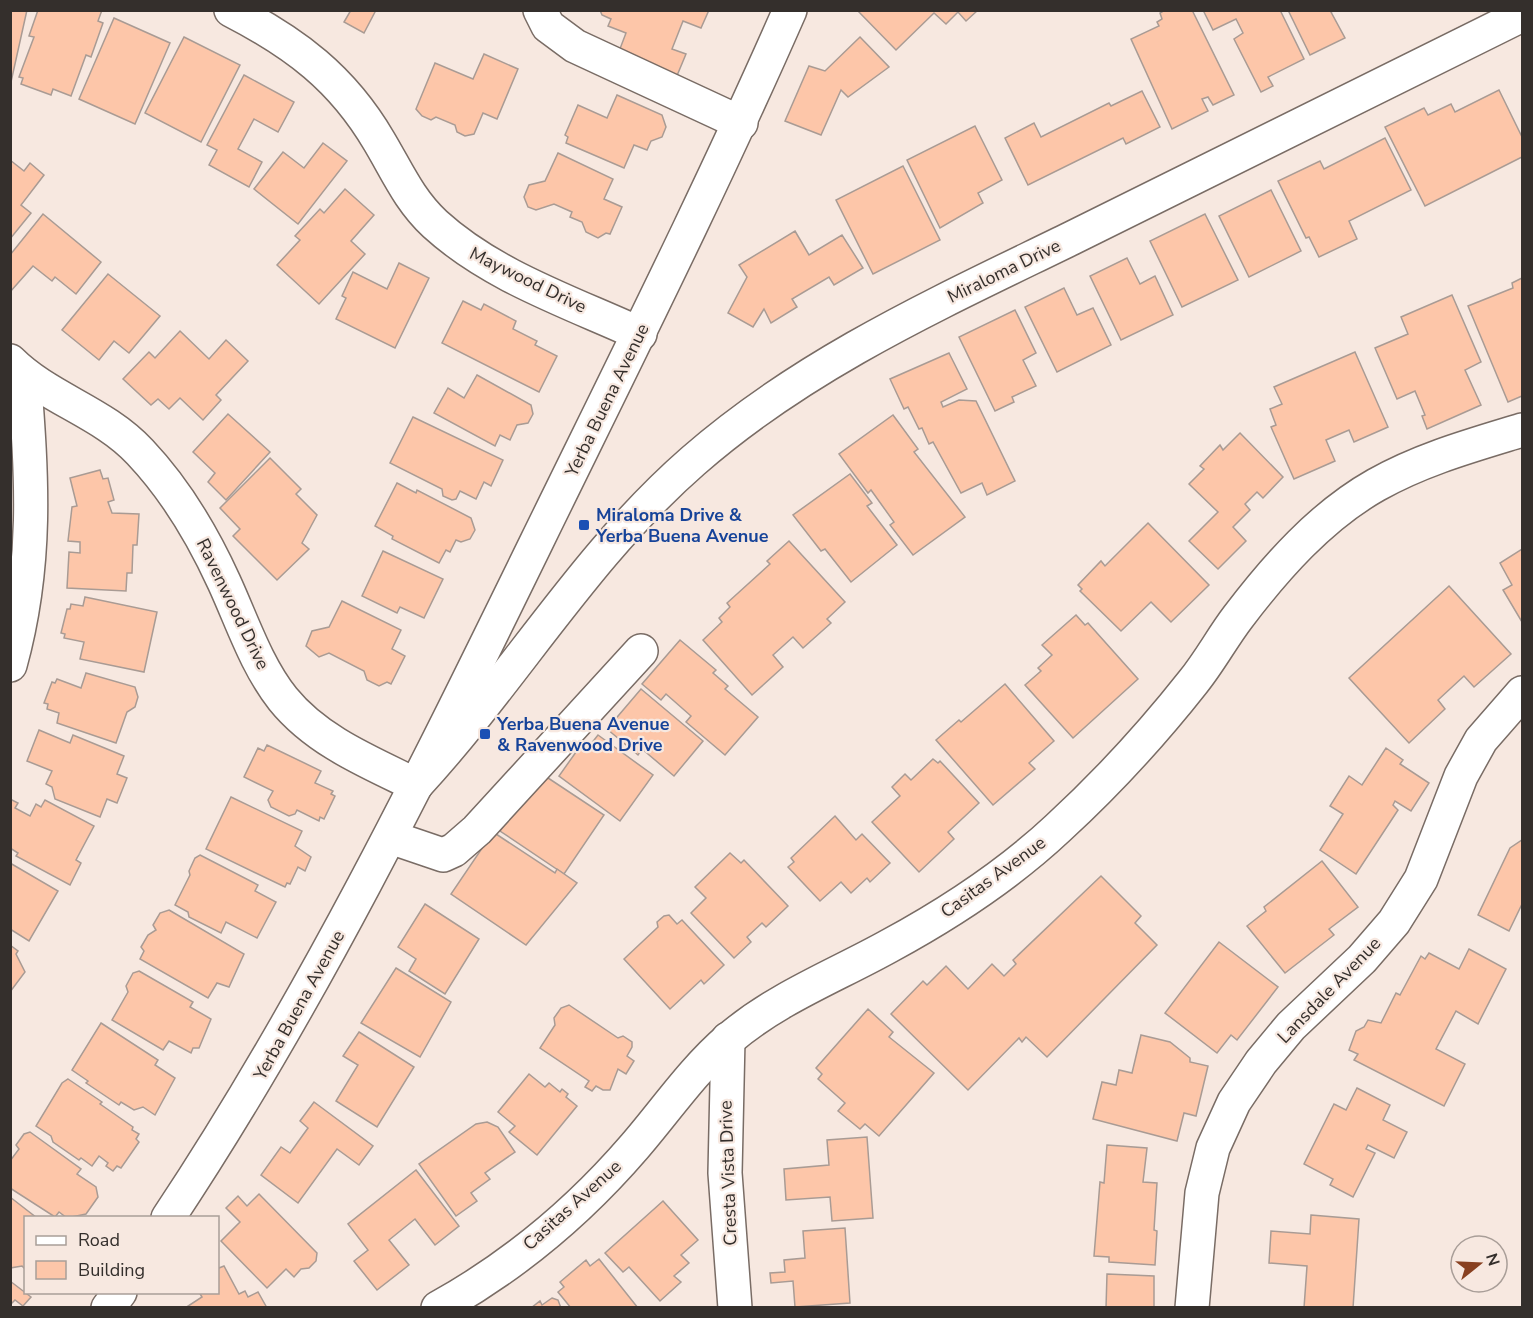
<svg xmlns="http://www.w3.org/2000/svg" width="1533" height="1318" viewBox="0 0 1533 1318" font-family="'Nunito Sans',sans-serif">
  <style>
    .building { fill: #fdc6a9; stroke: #a99b94; stroke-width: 1.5 }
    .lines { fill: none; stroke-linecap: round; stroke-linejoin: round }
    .minor-casing { stroke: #796c65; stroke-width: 36 }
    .minor { stroke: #fff; stroke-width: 33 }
    .transit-dot { fill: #1a4fb4; stroke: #f7e8e0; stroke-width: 2 }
    .labels { text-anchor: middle; stroke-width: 4.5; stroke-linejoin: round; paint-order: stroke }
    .street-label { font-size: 18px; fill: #342f2c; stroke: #f7e8e0 }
    .transit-label { font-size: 18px; font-weight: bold; fill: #164399; stroke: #f7e8e0; text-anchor: start }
  </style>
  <rect width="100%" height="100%" fill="#f7e8e0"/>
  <g class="building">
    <polygon points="10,10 27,10 11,82 10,82"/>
    <polygon points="38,10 102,10 98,21 103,23 91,57 86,55 71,96 53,89 51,95 21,84 23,78 19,77 34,37 29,36"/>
    <polygon points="351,10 376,10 364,33 344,22"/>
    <polygon points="600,10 709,10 701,28 683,21 672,49 686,54 676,78 618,54 626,33 608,26 611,19 602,15"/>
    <polygon points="857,10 978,10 966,21 958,12 946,24 934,13 896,50"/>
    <polygon points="1165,10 1192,10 1234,95 1213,105 1208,97 1202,99 1208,111 1172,129 1131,39 1159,26 1157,22 1162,19 1160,13"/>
    <polygon points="1203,10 1280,10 1304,59 1268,77 1273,86 1261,92 1234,39 1243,33 1236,19 1213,30"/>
    <polygon points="1288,10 1335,10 1331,12 1345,38 1310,55"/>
    <polygon points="114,18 170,43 135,124 79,99"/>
    <polygon points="184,37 240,65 201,142 145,113"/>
    <polygon points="860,37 889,67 848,97 841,90 821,135 785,121 809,66 825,71"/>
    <polygon points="484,54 518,69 497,119 483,113 474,134 465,136 457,132 455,125 436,117 431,120 422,116 416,109 435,63 473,79"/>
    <polygon points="244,75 294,102 278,132 254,119 238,149 262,162 249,187 209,165 217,150 207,145"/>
    <polygon points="1499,90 1522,137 1522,157 1425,206 1385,127 1424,108 1428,115 1451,104 1455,112"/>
    <polygon points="1142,91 1160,127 1126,144 1123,138 1028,185 1005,138 1034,123 1041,137 1109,103 1111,106"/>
    <polygon points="617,95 662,115 666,127 662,137 651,141 647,150 634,145 624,168 566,143 568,137 565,135 578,105 607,118"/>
    <polygon points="975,126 1002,180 978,193 983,203 940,228 907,160"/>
    <polygon points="1385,138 1411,190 1349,221 1357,239 1319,257 1309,237 1306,238 1278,181 1320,161 1324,169"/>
    <polygon points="323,143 347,161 298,224 254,189 283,152 304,168"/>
    <polygon points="558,153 613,179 604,199 622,207 610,234 606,233 598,238 586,232 582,222 570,217 572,212 554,204 536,210 528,207 524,197 529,185 545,181"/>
    <polygon points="10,160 24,171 30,163 44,175 21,205 31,213 10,239"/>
    <polygon points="903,166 940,240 873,274 836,200"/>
    <polygon points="345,189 374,215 351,241 365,254 319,304 277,265 300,240 295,236 320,209 324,213"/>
    <polygon points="1271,190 1301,251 1249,277 1219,216"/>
    <polygon points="43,214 101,262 76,294 55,277 52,281 33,266 10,292 10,255"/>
    <polygon points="1205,214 1238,280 1182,307 1150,241"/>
    <polygon points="795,231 809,255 842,235 863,268 834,285 829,277 792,299 797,307 771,323 764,309 753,327 728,313 747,277 739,265"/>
    <polygon points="1127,258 1140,284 1155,276 1173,315 1121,340 1090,276"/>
    <polygon points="399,263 429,278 395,348 336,319 346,298 342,296 353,272 387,289"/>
    <polygon points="108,274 160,316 129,353 114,341 99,360 62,330"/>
    <polygon points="1522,278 1522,396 1508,402 1468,306 1513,288 1512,283"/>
    <polygon points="1064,288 1077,315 1093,308 1111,345 1057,372 1025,307"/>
    <polygon points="1452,295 1481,362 1465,370 1481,405 1427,429 1422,416 1425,415 1415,391 1397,399 1375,348 1408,334 1401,317"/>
    <polygon points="463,301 481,310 484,304 516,321 513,329 537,341 535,345 557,356 539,392 442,343"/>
    <polygon points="1015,310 1036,353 1023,360 1036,386 1012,397 1014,402 995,411 959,337"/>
    <polygon points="180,331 209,359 226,340 248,361 216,395 221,400 203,420 180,398 169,409 158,399 151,405 123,379 149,352 155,358"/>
    <polygon points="1355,352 1388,427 1354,442 1349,430 1326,440 1335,461 1294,479 1271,427 1276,425 1270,409 1282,404 1274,387"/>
    <polygon points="949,353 967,389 941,402 943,407 959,400 976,401 1015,481 987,495 982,483 961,493 933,442 929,444 922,428 919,429 908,407 904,409 890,379"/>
    <polygon points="477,375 531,405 533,414 528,423 517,425 510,440 500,435 495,446 434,413 448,388 464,398"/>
    <polygon points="228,414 270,452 226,500 208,482 215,473 193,452"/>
    <polygon points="893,415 918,449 914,452 965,517 913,555 890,525 894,522 871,490 868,493 839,454"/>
    <polygon points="413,417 503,460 491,486 484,482 476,499 460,491 456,499 452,500 443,496 442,489 390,463"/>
    <polygon points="1240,433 1283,477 1263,498 1257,492 1245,504 1250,510 1233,527 1246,541 1218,569 1189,541 1218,512 1189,484 1204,469 1200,466 1220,445 1223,450"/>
    <polygon points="270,458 301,489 296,494 317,515 302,543 309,549 277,580 233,536 240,529 220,508"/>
    <polygon points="100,470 103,479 108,478 114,500 108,502 112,513 139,514 137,545 133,545 132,573 127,573 126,591 67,588 69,552 80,553 80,542 68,541 72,507 77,506 70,478"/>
    <polygon points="850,474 872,503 867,506 897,545 851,582 825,549 821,551 793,515"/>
    <polygon points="397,483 416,493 417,490 471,518 475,530 470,539 461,542 456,540 450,552 446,550 439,563 392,539 393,536 375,526"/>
    <polygon points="1148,523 1209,585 1171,622 1151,602 1121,631 1080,591 1082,589 1078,585 1101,561 1105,566"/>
    <polygon points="789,541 845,602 827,619 831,623 803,648 793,637 773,655 783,667 752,695 703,640 722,622 719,618 730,607 727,603 770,564 767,561"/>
    <polygon points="1522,549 1522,622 1503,590 1512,585 1500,563"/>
    <polygon points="383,551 443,579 424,618 400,607 397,613 362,596"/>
    <polygon points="1449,586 1511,654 1474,687 1464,676 1438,700 1445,709 1409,743 1349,678"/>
    <polygon points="85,597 157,612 144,672 80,659 84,642 64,638 65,634 61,633 67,609 70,609 71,604 83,606"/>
    <polygon points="342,601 401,630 392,649 405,656 391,684 387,682 379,686 367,680 364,671 329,653 319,657 306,646 312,631 329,627"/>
    <polygon points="1076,615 1085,625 1088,623 1138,679 1073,738 1025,685 1041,671 1038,668 1052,655 1042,645"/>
    <polygon points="680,640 716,670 713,673 728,686 725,689 758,717 725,755 686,722 691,716 666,694 661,700 642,684"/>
    <polygon points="86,673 135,687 138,697 135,707 127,712 116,743 57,723 59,713 47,709 48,704 44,703 52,682 55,683 57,679 81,688"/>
    <polygon points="1005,684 1054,741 1029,763 1035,769 993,805 936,740 959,720 961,722"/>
    <polygon points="641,689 703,741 674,776 642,749 638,755 607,729"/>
    <polygon points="39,730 70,743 73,735 124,756 117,774 127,778 117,803 107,799 100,817 55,799 52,787 46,784 52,771 27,761"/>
    <polygon points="598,735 653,775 620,821 559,776 581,745 587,749"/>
    <polygon points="267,745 321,771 315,783 333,791 331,794 335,796 324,819 320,817 319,821 297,810 295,814 289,816 271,807 268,800 273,791 244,777 258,748 264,751"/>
    <polygon points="1386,748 1403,760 1400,764 1429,783 1411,811 1395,801 1393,805 1398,810 1356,874 1320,850 1343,814 1330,806 1349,776 1362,785"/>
    <polygon points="933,759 938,763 940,761 979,803 948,832 954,839 919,872 872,822 900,796 892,787 905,774 911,780"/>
    <polygon points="539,772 604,815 564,874 500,831"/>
    <polygon points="231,797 302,831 295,846 311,857 305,871 298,867 290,884 287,883 285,887 206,849"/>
    <polygon points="10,799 18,803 15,808 30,816 36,804 41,807 45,800 94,826 76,860 81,863 70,885 16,856 18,853 10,848"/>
    <polygon points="835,816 856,840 862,834 890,863 870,882 867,878 851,893 841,882 820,901 788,867 794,862 791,858"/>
    <polygon points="493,832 555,873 557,869 577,883 526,945 451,894"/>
    <polygon points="1522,840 1522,904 1509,931 1478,915 1510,848"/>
    <polygon points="730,853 741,863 744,860 788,906 766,927 762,923 747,937 751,942 734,958 691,913 706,898 695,887"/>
    <polygon points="200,855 258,885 255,891 276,902 257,938 226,922 221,933 189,917 188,912 175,905 190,875 189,871 195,858"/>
    <polygon points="1322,861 1358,907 1329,929 1334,935 1285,973 1247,926 1266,911 1264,907"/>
    <polygon points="10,863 58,891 29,941 10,929"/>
    <polygon points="1101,876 1141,916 1135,923 1157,945 1047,1057 1026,1037 1022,1042 1019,1038 968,1090 891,1014 923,981 927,985 946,966 968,989 992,964 1004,976 1016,964 1013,960"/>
    <polygon points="425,904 479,939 445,994 409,971 416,959 398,947"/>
    <polygon points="169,910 244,954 229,987 217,983 208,998 140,959 144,951 141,947 148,935 156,930 153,925 160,913"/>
    <polygon points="669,915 677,924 682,920 724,965 704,984 701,980 670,1009 624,959 658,927 657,922 664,916"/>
    <polygon points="1219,942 1278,987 1237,1040 1231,1035 1217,1053 1165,1013"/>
    <polygon points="10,945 18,951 16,954 25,972 10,992"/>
    <polygon points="1469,949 1506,969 1478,1024 1456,1011 1436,1049 1465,1064 1444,1106 1354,1060 1358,1054 1349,1050 1356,1031 1364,1027 1368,1020 1381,1023 1396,993 1400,995 1421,956 1425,959 1429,953 1459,969"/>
    <polygon points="396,968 451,1002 420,1057 361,1023"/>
    <polygon points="139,971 193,1002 190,1007 211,1019 199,1048 193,1048 191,1053 169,1041 163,1050 112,1020 128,992 126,986 133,973"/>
    <polygon points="569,1005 618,1038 623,1036 632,1042 632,1047 627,1056 634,1061 626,1074 618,1069 610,1090 603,1090 596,1086 592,1091 585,1087 589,1081 540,1048 555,1025 554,1018 561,1008"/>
    <polygon points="868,1009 893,1032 889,1037 934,1073 879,1136 865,1124 860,1129 838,1111 845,1103 818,1079 822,1074 816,1068"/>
    <polygon points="101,1023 158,1060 155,1065 175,1078 155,1115 143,1107 134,1110 121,1102 119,1105 86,1083 88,1081 72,1070"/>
    <polygon points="359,1032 414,1067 377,1127 336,1101 358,1065 343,1056"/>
    <polygon points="1141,1035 1170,1042 1190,1058 1190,1062 1208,1066 1196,1116 1184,1113 1177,1141 1093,1119 1102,1082 1116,1085 1119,1070 1132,1073"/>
    <polygon points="529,1074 545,1087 549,1083 560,1092 562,1089 568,1094 566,1097 577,1106 537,1155 509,1132 515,1126 498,1112"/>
    <polygon points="68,1079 102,1102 100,1104 133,1127 132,1130 139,1134 136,1139 139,1142 121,1168 117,1166 113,1171 106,1166 108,1163 99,1156 92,1166 81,1158 79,1160 53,1142 51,1136 36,1126 62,1083"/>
    <polygon points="1357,1088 1390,1105 1383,1120 1407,1132 1394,1158 1368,1145 1366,1149 1375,1153 1353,1197 1330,1185 1333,1179 1304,1164 1334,1104 1346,1110"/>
    <polygon points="314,1102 373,1146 359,1165 337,1149 298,1203 261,1175 281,1147 290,1153 308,1128 300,1121"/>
    <polygon points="487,1122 498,1127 515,1152 485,1173 490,1179 471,1193 477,1201 456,1216 419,1164 476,1124"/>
    <polygon points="30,1132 81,1169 77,1174 96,1187 98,1197 86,1214 67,1218 59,1212 55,1217 10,1188 10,1161 19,1149 16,1145 24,1134"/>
    <polygon points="867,1137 873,1218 832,1221 830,1197 786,1200 784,1169 829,1165 827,1140"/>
    <polygon points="1107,1145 1147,1148 1143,1182 1157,1183 1154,1230 1157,1231 1155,1265 1109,1262 1109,1257 1094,1256 1100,1182 1104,1183"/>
    <polygon points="416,1170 459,1226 435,1245 415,1219 389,1240 409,1265 377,1290 354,1261 368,1250 348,1224"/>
    <polygon points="259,1194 317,1253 316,1261 309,1268 301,1269 294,1277 286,1269 267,1288 221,1241 240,1222 226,1208 238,1196 247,1206"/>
    <polygon points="10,1197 37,1218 26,1218 26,1270 22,1266 10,1268"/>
    <polygon points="663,1201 698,1240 681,1255 689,1263 674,1276 681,1282 660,1301 629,1267 623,1272 605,1253"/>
    <polygon points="1311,1215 1359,1219 1353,1308 1304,1308 1307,1266 1269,1263 1271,1231 1310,1234"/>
    <polygon points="845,1228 850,1303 795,1307 793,1281 771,1283 770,1273 785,1272 784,1260 805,1258 803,1231"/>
    <polygon points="599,1259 638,1308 571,1308 558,1292 564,1287 560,1282 586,1260 590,1266"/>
    <polygon points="218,1266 219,1268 224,1266 239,1294 245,1291 248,1297 258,1292 267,1308 185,1308 202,1297 199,1292 218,1292"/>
    <polygon points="1107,1274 1154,1276 1154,1308 1106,1308"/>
    <polygon points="10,1281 31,1297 23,1306 15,1300 10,1305"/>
    <polygon points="552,1298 558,1300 561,1308 531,1308 540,1301 542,1305"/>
  </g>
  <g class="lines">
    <defs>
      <g id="minor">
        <path d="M231 10C295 43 342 78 379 141 397 171 409 200 435 224 492 276 570 302 640 334"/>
        <polyline points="540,10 548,26 575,46 741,123"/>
        <path d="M10 361C48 399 103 412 140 452 175 489 203 536 224 582 242 621 256 665 283 699 317 741 369 762 416 785"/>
        <path d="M10 376 24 374C32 477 38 564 10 665"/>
        <path d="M416 785C513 680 584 556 693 461 805 363 939 303 1072 238 1222 163 1372 89 1522 15"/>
        <polyline points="390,837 443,855 454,850 477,830 641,651"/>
        <polyline points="728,1039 725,1173 735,1308"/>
        <path d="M168 1218C311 1003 424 772 537 541 623 365 711 190 790 10"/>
        <polyline points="108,1308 120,1292"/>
        <path d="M438 1308C512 1267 580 1210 635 1146 666 1110 693 1070 729 1039 777 998 835 976 889 946 948 914 1009 874 1058 828 1107 783 1152 734 1193 682 1210 661 1222 638 1238 617 1276 567 1321 516 1376 485 1422 459 1473 445 1522 430"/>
        <polyline points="1192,1308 1202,1193 1213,1148 1234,1102 1261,1062 1291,1026 1362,959 1394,922 1421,879 1461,776 1481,740 1522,693"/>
      </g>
    </defs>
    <use href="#minor" class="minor-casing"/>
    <use href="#minor" class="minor"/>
  </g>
  <g class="transit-dot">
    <rect x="578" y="519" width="12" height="12" rx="3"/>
    <rect x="479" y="728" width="12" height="12" rx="3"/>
  </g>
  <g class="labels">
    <g class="street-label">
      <text transform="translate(1004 271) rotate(-26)" y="6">Miraloma Drive</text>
      <text transform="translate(528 280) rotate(26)" y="6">Maywood Drive</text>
      <text transform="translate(607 400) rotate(-64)" y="6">Yerba Buena Avenue</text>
      <text transform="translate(233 604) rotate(64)" y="6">Ravenwood Drive</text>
      <text transform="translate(993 877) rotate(-36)" y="6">Casitas Avenue</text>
      <text transform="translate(1329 990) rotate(-46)" y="6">Lansdale Avenue</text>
      <text transform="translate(299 1005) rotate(-61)" y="6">Yerba Buena Avenue</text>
      <text transform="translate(728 1173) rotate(-92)" y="6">Cresta Vista Drive</text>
      <text transform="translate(572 1205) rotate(-42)" y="6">Casitas Avenue</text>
    </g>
    <g class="transit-label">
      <text x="596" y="521">Miraloma Drive &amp;<tspan x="596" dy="21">Yerba Buena Avenue</tspan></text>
      <text x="497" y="730">Yerba Buena Avenue<tspan x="497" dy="21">&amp; Ravenwood Drive</tspan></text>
    </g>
  </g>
  <rect width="1533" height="1318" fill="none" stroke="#342f2c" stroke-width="24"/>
  <rect x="24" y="1216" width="195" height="78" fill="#f7e8e0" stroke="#a99e98" stroke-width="1.5"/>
  <rect x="36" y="1236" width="30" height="9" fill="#ffffff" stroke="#a99e98" stroke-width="1.5"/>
  <text x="78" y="1246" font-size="18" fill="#342f2c">Road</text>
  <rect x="36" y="1261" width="30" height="18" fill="#fdc6a9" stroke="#a99e98" stroke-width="1.5"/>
  <text x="78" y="1276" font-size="18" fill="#342f2c">Building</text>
  <g transform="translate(1479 1264) rotate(72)"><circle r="28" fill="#f7e8e0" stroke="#a99e98" stroke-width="1.5"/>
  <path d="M0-4.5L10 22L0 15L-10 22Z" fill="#884020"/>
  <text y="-9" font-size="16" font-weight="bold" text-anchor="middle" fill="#342f2c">N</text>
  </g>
</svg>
